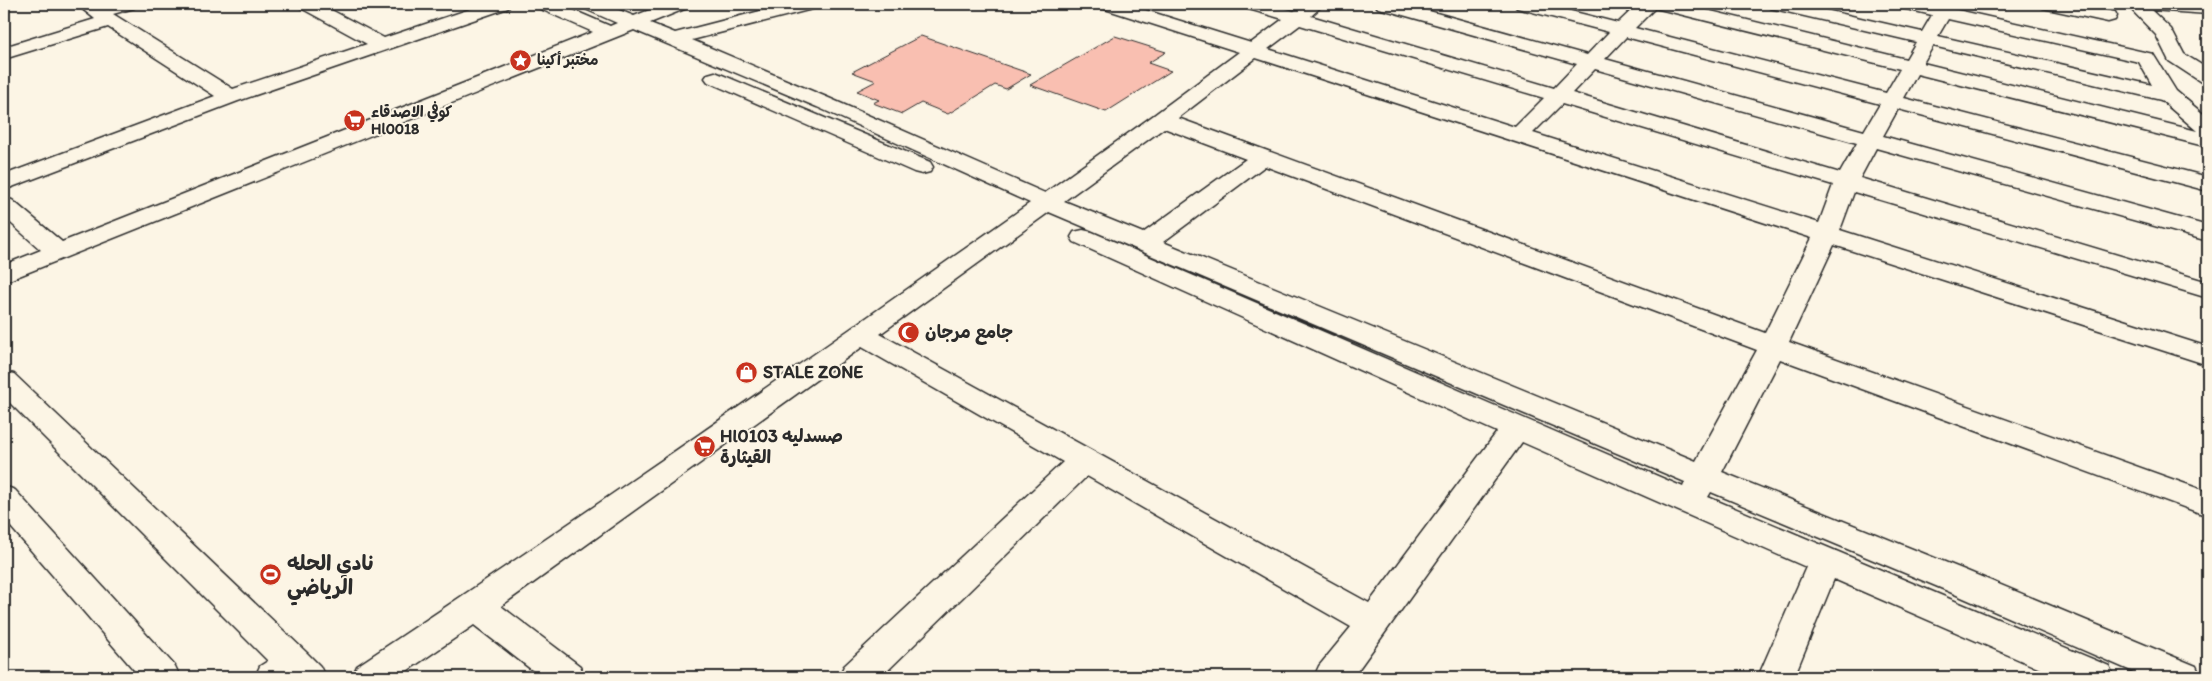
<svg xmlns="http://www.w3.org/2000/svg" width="2212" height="681" viewBox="0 0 2212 681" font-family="Itim,'Playpen Sans Arabic',sans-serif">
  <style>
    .building { fill: #f9bfb1; stroke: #2b2b2b }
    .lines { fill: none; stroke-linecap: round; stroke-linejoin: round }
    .minor-casing { stroke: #2b2b2b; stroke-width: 3 }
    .minor { fill: #fcf5e5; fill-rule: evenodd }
    .labels { text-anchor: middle; stroke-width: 4; stroke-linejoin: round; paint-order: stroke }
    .far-poi-label { font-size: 15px; font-weight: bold; fill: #2b2b2b; stroke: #fcf5e5; text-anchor: start }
    .poi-label { font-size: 18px; font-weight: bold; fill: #2b2b2b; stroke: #fcf5e5; text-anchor: start }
    .near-poi-label { font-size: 21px; font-weight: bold; fill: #2b2b2b; stroke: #fcf5e5; text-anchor: start }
  </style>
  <rect width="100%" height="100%" fill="#fcf5e5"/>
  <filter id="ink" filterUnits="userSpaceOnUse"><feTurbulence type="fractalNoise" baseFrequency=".02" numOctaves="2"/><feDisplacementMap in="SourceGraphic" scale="10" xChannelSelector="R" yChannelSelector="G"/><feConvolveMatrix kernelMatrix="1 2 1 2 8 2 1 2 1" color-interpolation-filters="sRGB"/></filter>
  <g filter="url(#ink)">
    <g class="building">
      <polygon points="921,36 1031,74 1006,89 995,85 948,114 921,103 902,114 873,103 879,100 857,91 876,81 852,72"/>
      <polygon points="1115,36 1166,52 1148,63 1171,71 1106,112 1030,85"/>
    </g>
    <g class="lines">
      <defs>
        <g id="minor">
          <polygon points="76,4 97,4 101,6 108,4 137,4 134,8 113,14 233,89 367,44 301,8 298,4 320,4 384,38 485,4 511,4 508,8 238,101 4,190 4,175 215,96 108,27 4,59 4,47 95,19"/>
          <path d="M535 4H559L610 26 617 23 583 8 580 4H604L634 16 665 4H690L687 8 650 23 675 33 787 4H819L816 8 692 40 831 99 1045 193 1154 115 1239 52 1102 8 1099 4H1126L1251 43 1283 19 1245 8 1242 4H1270L1294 11 1304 4H1324L1311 16 1554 88 1577 64 1378 8 1375 4H1404L1587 55 1609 32 1517 8 1514 4H1543L1618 23 1638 4H1682L1906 59 1916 42 1770 8 1767 4H1799L1922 32 1932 15 1902 8 1899 4H1956L1953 9 2153 54 2176 91 2208 118V147L1917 74 1904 98 2208 177V191L1898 109 1883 136 2208 226V241L1876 148 1860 178 2208 282V298L1854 192 1840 230 2208 347V365L1834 245 1789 342 2208 492V516L1780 359 1722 472 1967 571 2196 666 2201 677H2145L1943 589 1711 492 1708 497 2109 666 2114 677H2059L1834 579 1794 677H1758L1806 567 1522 442 1353 677H1314L1319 666 1351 627 1087 476 881 677H839L844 666 1063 462 862 347 501 606 580 666 585 677H541L474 625 398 677H352L357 666C584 516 807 360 1030 203L817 107 634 30 4 282V265L41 250 4 217V198L12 200 62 242 593 32 538 8ZM1655 8 1900 69 1886 93 1635 28ZM1948 19 2139 62 2152 85 1938 36ZM1300 25 1544 98 1515 127 1268 49ZM1626 37 1880 104 1864 131 1605 59ZM1933 46 2161 100 2197 131 1923 63ZM1256 58 1812 238 1765 333 1178 118ZM1595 69 1857 143 1840 173 1572 93ZM1562 104 1833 185 1819 223 1533 133ZM1164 128 1246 159 1143 233 1064 201ZM1265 166 1757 350 1696 461 1163 242ZM1049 212 1685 482 1683 487 1092 232 1083 230 1074 232 1071 237 1074 242 1497 432 1369 603 880 334Z"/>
          <polygon points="2040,4 2075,4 2115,12 2117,16 2115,20 2108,22 2043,8"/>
          <polygon points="2126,4 2208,4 2208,14 2151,10 2171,29 2184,54 2208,69 2208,84 2201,82 2169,61 2156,35"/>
          <polygon points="715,72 930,162 933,167 930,172 922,174 914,172 708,82 705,78 708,74"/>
          <polygon points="4,372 14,374 307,653 320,666 325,677 255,677 260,666 268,661 4,397"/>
          <polygon points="4,486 15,490 175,666 180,677 140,677 4,519"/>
        </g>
      </defs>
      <use href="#minor" class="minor-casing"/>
      <use href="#minor" class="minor"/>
    </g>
  </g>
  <defs>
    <symbol id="sight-disc" viewBox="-11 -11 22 22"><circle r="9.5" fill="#c8321e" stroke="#fcf5e5"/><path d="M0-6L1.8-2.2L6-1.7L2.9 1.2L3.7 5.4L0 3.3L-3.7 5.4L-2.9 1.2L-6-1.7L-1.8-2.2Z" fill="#fff"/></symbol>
    <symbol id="supermarket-disc" viewBox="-11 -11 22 22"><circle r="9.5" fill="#c8321e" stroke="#fcf5e5"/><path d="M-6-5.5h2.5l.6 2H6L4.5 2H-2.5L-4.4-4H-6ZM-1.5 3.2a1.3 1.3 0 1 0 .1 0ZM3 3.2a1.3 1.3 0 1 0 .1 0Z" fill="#fff"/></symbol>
    <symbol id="mosque-disc" viewBox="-11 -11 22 22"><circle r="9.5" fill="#c8321e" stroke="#fcf5e5"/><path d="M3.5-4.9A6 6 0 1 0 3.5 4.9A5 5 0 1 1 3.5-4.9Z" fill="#fff"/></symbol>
    <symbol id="shop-disc" viewBox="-11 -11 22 22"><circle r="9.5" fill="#c8321e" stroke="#fcf5e5"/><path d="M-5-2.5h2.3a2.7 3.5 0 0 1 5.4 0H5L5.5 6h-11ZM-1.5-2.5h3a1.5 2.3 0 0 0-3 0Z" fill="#fff"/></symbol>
    <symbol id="stadium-disc" viewBox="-11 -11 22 22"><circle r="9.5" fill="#c8321e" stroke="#fcf5e5"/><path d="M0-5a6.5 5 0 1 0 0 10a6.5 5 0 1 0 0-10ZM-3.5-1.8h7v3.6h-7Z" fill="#fff"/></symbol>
  </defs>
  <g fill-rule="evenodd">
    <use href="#sight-disc" x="508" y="48" width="25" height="25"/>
    <use href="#supermarket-disc" x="342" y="108" width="25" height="25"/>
    <use href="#mosque-disc" x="896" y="320" width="25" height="25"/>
    <use href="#shop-disc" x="734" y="360" width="25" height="25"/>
    <use href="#supermarket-disc" x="692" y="434" width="25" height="25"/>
    <use href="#stadium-disc" x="258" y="562" width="25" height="25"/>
  </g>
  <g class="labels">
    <g class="far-poi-label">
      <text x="537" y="65">مختبر أكينا</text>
      <text x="371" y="117">كوفي الاصدقاء<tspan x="371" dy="17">Hl0018</tspan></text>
    </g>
    <g class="poi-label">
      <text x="925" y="338">جامع مرجان</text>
      <text x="763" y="378">STALE ZONE</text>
      <text x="720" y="442">Hl0103 صسدليه<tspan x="720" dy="21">القيثارة</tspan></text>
    </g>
    <g class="near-poi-label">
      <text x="287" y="570">نادي الحله<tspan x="287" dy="24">الرياضي</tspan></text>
    </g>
  </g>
  <rect width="2212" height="681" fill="none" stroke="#fcf5e5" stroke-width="20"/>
  <rect x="10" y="10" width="2192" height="661" fill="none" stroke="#2b2b2b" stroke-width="2" filter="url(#ink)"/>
</svg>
